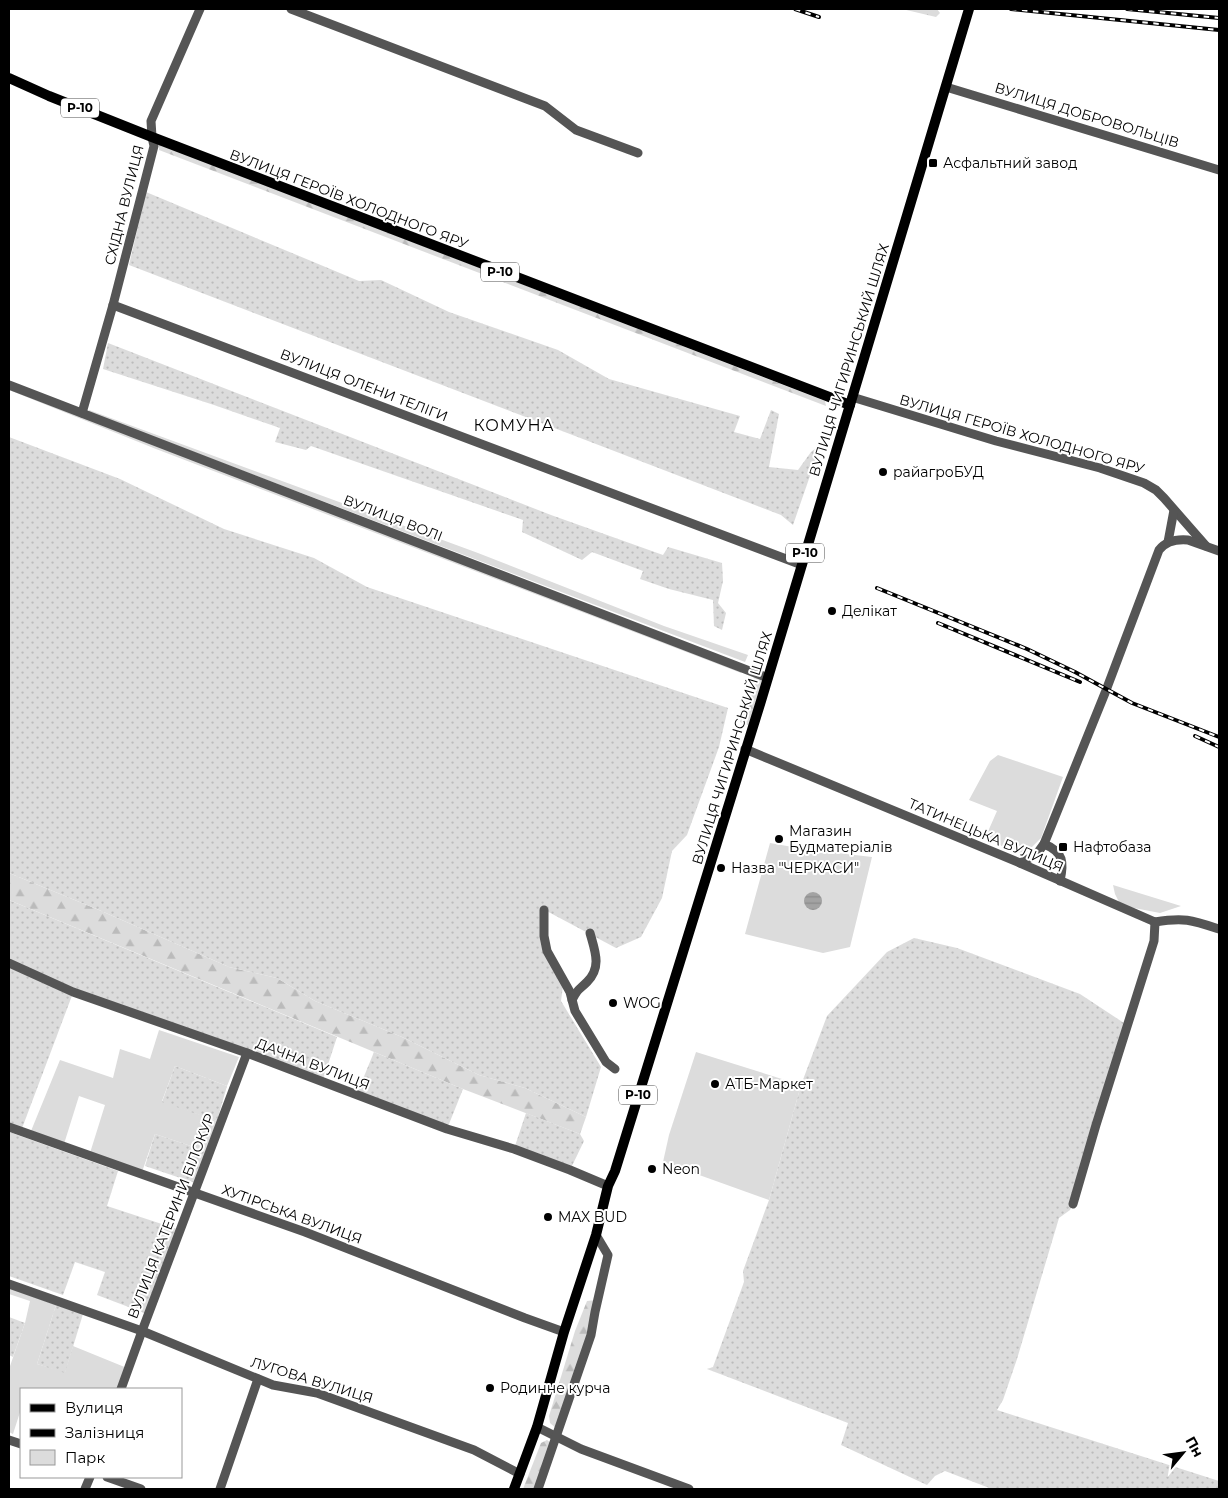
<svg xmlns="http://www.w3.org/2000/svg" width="1228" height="1498" viewBox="0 0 1228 1498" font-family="Montserrat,sans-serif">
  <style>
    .green { fill: #dcdcdc }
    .forest { fill: url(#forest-firs) }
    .garden { fill: url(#garden-dots) }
    .water { fill: url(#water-rules) }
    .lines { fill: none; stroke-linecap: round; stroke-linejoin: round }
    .minor { stroke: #555; stroke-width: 9 }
    .major { stroke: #000; stroke-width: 10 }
    .rail-casing { stroke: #000; stroke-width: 4 }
    .rail { stroke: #fff; stroke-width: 2; stroke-dasharray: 5.5; stroke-linecap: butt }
    .poi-dot { fill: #000; stroke: #fff; stroke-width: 2 }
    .labels { text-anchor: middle; stroke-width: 4; stroke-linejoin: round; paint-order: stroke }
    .shield { fill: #fff; stroke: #4c4c4c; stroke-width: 1 }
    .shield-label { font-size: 12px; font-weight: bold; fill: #000 }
    .street-label { font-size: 14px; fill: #000; stroke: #fff }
    .poi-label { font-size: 14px; fill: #000; stroke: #fff; text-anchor: start }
    .quarter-label { font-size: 16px; letter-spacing: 1px; fill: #000; stroke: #fff }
  </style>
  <defs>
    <pattern id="forest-firs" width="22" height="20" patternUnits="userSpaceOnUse" patternTransform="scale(1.25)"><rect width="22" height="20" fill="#dcdcdc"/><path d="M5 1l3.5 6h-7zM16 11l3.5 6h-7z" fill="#bbb"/></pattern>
    <pattern id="garden-dots" width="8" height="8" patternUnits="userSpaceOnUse" patternTransform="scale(1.25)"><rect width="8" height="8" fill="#dcdcdc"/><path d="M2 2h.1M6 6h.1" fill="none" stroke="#bbb" stroke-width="1.8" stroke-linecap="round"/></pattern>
    <pattern id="water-rules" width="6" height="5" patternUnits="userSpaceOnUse" patternTransform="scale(1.25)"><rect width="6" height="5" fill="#a3a3a3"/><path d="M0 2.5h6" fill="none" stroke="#8b8b8b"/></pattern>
  </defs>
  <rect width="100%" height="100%" fill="#fff"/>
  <g class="green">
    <polygon points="9,387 742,670 741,673 156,449 9,390"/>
    <polygon points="89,410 478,553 664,626 748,655 745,662 89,412"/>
    <polygon points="998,755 1063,777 1041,838 1025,854 1008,850 986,836 997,811 969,800 990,761"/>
    <polygon points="770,843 804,849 872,857 850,947 823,953 745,934"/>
    <polygon points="1113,885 1181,906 1160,913 1129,907 1119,902 1115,894"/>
    <polygon points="159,1030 239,1057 227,1086 175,1066 162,1101 217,1121 206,1151 155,1134 142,1172 90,1153 105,1105 79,1096 64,1144 31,1131 60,1060 113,1078 120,1049 150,1059"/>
    <polygon points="696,1052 801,1085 769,1200 663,1162 669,1135"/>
    <polygon points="9,1288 56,1305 37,1364 65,1372 73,1346 127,1368 119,1389 21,1389 21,1409 13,1434 9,1432 9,1369 25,1323 30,1301 9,1294"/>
  </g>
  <g class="forest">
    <polygon points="902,9 937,9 940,13 936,17"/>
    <polygon points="159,144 825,401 826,406 159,150"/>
    <polygon points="754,676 764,680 750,726 740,722"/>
    <polygon points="9,873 99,910 229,967 277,978 315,1001 402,1037 479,1075 525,1088 586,1117 580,1134 463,1089 9,900"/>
    <polygon points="596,1300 596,1310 558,1430 550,1423 549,1416 575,1331 587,1301"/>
    <polygon points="547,1440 554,1445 540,1489 523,1489 541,1443"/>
  </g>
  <g class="garden">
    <polygon points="146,192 359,281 381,280 449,312 558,350 609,379 740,416 734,432 760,439 771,410 779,414 769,467 798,470 811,452 821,444 793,525 781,515 129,265"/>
    <polygon points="108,343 551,515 663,555 668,547 722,563 723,581 718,603 726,613 722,630 714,626 713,600 669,589 640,579 643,571 592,552 582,560 522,532 523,520 311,446 306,450 275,442 280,428 214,405 103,369"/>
    <polygon points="9,437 120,479 224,529 314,558 367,587 728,708 719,747 687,835 672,851 662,898 641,937 616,948 541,908 541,940 563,986 561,1001 601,1067 586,1117 525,1088 479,1075 402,1037 315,1001 277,978 229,967 99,910 9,873"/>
    <polygon points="9,900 337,1037 322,1083 73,993 21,1131 9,1127"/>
    <polygon points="914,938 957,948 1080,994 1127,1025 1073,1204 1070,1210 1059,1218 1017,1359 1003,1400 997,1410 1219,1481 1219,1489 992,1489 945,1471 935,1476 927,1485 841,1445 848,1423 707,1369 713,1367 744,1282 743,1271 769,1200 801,1085 827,1016 887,952"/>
    <polygon points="374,1052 463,1089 447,1129 356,1096"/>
    <polygon points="175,1066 227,1086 217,1121 162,1102"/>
    <polygon points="526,1113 580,1134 584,1141 570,1170 514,1149"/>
    <polygon points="9,1132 118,1171 107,1206 177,1229 147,1314 97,1295 105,1272 75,1262 63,1295 9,1276"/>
    <polygon points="155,1134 206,1151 195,1183 145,1166"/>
    <polygon points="56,1305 83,1314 65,1373 37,1364"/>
    <polygon points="9,1317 25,1323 13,1357 9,1355"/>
  </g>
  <circle class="water" cx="813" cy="901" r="9"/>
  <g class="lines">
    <g class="minor">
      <polyline points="291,9 545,106 576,130 638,153"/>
      <polyline points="946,87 1219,170"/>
      <polyline points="113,305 802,565"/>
      <polyline points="9,385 768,678"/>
      <polyline points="852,397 996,441 1100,468 1144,483 1156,490 1164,498 1206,546"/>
      <polyline points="82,413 113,305 154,146 152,137 151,121 200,9"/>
      <polyline points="1168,542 1174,510"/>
      <path d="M745 749 1020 863 1155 922C1184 917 1192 920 1219 929"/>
      <path d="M1044 844C1064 852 1064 863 1060 881"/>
      <path d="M1020 863 1036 855 1044 844 1105 693 1159 550C1166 541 1176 539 1188 540L1219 551"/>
      <polyline points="544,910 544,936 547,951 570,992 575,1011 606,1062 615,1069"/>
      <polyline points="9,963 73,992 247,1053 447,1129 514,1149 570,1170 608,1186"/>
      <path d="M572 1000C578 988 579 990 587 982 602 967 595 951 590 933"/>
      <polyline points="9,1127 305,1232 525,1318 564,1332"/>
      <polyline points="1073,1204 1096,1125 1154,941 1155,922"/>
      <polyline points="9,1284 142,1331 273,1385 317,1393 474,1450 520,1474"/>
      <polyline points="121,1389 142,1331 247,1053"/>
      <polyline points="537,1427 581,1449 689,1489"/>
      <polyline points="9,1440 21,1444"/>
      <polyline points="107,1477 141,1489"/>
      <polyline points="85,1489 90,1477"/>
      <polyline points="220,1489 258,1379"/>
      <polyline points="538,1489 591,1335 595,1312 608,1255 596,1235"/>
    </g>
    <g class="major">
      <polyline points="9,78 49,96 152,137 850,405"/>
      <polyline points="514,1489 537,1427 564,1332 596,1235 608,1186 615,1171 761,701 969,9"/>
    </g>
    <defs>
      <g id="rail">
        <polyline points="795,9 819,17"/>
        <polyline points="1011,9 1219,30"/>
        <polyline points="1127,9 1219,18"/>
        <polyline points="877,588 1027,649 1075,672 1132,703 1219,737"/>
        <polyline points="938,623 1080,682"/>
        <polyline points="1195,736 1219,747"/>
      </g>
    </defs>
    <use href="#rail" class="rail-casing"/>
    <use href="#rail" class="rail"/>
  </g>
  <g class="poi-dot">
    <rect x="928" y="158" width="10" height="10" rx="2.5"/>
    <circle cx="883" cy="472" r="5"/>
    <circle cx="832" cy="611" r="5"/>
    <circle cx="779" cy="839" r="5"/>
    <rect x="1058" y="842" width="10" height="10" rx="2.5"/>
    <circle cx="721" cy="868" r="5"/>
    <circle cx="613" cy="1003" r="5"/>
    <circle cx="715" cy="1084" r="5"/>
    <circle cx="652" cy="1169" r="5"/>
    <circle cx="548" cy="1217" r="5"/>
    <circle cx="490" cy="1388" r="5"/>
  </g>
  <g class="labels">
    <g class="shield">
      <rect x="61" y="98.5" width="38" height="19" rx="4"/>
      <rect x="481" y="262.5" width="38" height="19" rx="4"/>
      <rect x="786" y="543.5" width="38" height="19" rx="4"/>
      <rect x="619" y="1085.5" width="38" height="19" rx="4"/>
    </g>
    <g class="shield-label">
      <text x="80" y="112">Р-10</text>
      <text x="500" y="276">Р-10</text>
      <text x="805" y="557">Р-10</text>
      <text x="638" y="1099">Р-10</text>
    </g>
    <g class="street-label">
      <text transform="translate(1087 115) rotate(17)" y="5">ВУЛИЦЯ ДОБРОВОЛЬЦІВ</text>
      <text transform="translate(349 199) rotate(21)" y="5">ВУЛИЦЯ ГЕРОЇВ ХОЛОДНОГО ЯРУ</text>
      <text transform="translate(124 205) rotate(-76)" y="5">СХІДНА ВУЛИЦЯ</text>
      <text transform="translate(849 360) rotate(-73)" y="5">ВУЛИЦЯ ЧИГИРИНСЬКИЙ ШЛЯХ</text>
      <text transform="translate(364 385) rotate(21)" y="5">ВУЛИЦЯ ОЛЕНИ ТЕЛІГИ</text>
      <text transform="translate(1022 434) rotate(16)" y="5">ВУЛИЦЯ ГЕРОЇВ ХОЛОДНОГО ЯРУ</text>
      <text transform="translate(393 518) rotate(21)" y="5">ВУЛИЦЯ ВОЛІ</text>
      <text transform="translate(732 748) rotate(-73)" y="5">ВУЛИЦЯ ЧИГИРИНСЬКИЙ ШЛЯХ</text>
      <text transform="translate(986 835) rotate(23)" y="5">ТАТИНЕЦЬКА ВУЛИЦЯ</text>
      <text transform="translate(313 1064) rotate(21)" y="5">ДАЧНА ВУЛИЦЯ</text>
      <text transform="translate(292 1214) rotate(20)" y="5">ХУТІРСЬКА ВУЛИЦЯ</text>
      <text transform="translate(171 1216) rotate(-69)" y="5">ВУЛИЦЯ КАТЕРИНИ БІЛОКУР</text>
      <text transform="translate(312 1380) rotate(17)" y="5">ЛУГОВА ВУЛИЦЯ</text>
    </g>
    <g class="poi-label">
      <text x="943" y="168">Асфальтний завод</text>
      <text x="893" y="477">райагроБУД</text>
      <text x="842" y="616">Делікат</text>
      <text x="789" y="836">Магазин<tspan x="789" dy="16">Будматеріалів</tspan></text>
      <text x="1073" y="852">Нафтобаза</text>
      <text x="731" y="873">Назва "ЧЕРКАСИ"</text>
      <text x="623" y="1008">WOG</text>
      <text x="725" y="1089">АТБ-Маркет</text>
      <text x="662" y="1174">Neon</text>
      <text x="558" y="1222">MAX BUD</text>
      <text x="500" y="1393">Родинне курча</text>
    </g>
    <g class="quarter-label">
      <text x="514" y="431">КОМУНА</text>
    </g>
  </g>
  <rect width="1228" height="1498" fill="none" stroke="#000000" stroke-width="20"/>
  <rect x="20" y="1388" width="162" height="90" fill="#ffffff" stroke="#999999"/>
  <rect x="30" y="1404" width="25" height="8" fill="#000000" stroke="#999999"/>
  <text x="65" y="1413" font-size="15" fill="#000000">Вулиця</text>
  <rect x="30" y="1429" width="25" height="8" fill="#000000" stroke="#999999"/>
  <text x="65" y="1438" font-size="15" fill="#000000">Залізниця</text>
  <rect x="30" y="1450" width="25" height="15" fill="#dcdcdc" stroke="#999999"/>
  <text x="65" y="1463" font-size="15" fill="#000000">Парк</text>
  <g transform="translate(1183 1453) rotate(61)" stroke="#ffffff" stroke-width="4" paint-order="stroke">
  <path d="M0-4L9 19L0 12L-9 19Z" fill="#000000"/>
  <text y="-8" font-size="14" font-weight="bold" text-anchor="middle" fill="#000000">Пн</text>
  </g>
</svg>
